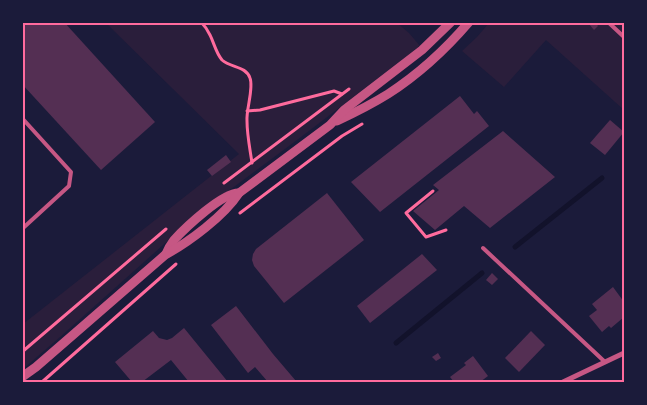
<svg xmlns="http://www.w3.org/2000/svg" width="647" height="405" viewBox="0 0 647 405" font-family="'Nunito Sans',sans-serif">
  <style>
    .green { fill: #2a1e3b }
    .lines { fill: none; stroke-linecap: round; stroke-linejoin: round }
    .stream { stroke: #12122b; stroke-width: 5 }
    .building { fill: #542f53 }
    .path { stroke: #ff6b9d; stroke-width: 3 }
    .service { stroke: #c65784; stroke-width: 4 }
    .minor { stroke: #c65784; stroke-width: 5 }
    .tertiary { stroke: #c65784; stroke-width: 9 }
    .neatline { fill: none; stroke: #ff6b9d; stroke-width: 2 }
  </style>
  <rect width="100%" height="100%" fill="#1b1b3a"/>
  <g class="green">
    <polygon points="106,23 397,23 409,33 420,46 301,137 200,212 60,337 23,369 23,324 239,154"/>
    <polygon points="489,23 624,23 624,110 546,40 504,87 462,51 477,37"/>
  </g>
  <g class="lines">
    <g class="stream">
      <polyline points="515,247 602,178"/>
      <polyline points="396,343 482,273"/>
    </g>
  </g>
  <g class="building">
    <polygon points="22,22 64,22 155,122 101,170 22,84"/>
    <polygon points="591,22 595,22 598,26 594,30 589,24"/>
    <polygon points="460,96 474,114 477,111 489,126 380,212 351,182"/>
    <polygon points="610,120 624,132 605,155 590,143"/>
    <polygon points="503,131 555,177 490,228 464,206 435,230 413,211 439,190 433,185"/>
    <polygon points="226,155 231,162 212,176 207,170"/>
    <polygon points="327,193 364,240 284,303 254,266 252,260 253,254 256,249"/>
    <polygon points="422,254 437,270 370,323 357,306"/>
    <polygon points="492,273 498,279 492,285 486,280"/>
    <polygon points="613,287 624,302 624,317 611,328 609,326 602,332 589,316 597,310 592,304"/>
    <polygon points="236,306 273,354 296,381 294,382 268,382 255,367 248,373 211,325"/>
    <polygon points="184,328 228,382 189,382 171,360 142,382 132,382 115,362 153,331 159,338 167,340 172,338"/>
    <polygon points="531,331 545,345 519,372 505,358"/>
    <polygon points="438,353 441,358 436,361 432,357"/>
    <polygon points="473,356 488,376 480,382 454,382 450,377 466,365 464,363"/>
  </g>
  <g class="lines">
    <g class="path">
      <path d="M201 22C205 26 208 31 210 35 214 43 216 53 222 60 231 68 246 66 250 78 254 88 246 109 247 121 247 135 250 149 252 163"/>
      <polyline points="247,111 260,110 334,91 342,94"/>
      <polyline points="224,183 349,89"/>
      <polyline points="433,191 406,213 426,237 446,230"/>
      <polyline points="240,213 342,136 362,124"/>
      <polyline points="22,352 166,229"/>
      <polyline points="42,382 176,264"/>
    </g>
    <g class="service">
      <polyline points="608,22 624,37"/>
      <polyline points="22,118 71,172 69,186 22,229"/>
      <polyline points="483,248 605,362"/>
    </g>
    <polyline class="minor" points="563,382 624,353"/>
    <g class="tertiary">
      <path d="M337 121C354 113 372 104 388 94 419 74 445 50 469 22"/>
      <path d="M166 254C168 249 171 244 174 240 185 228 223 192 239 193"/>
      <path d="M22 377 36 367 165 255C189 242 224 216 239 193L330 125 344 110 422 50 451 22"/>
    </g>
  </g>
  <rect width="647" height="405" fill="none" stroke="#1b1b3a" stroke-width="48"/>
  <rect x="24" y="24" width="599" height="357" class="neatline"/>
</svg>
